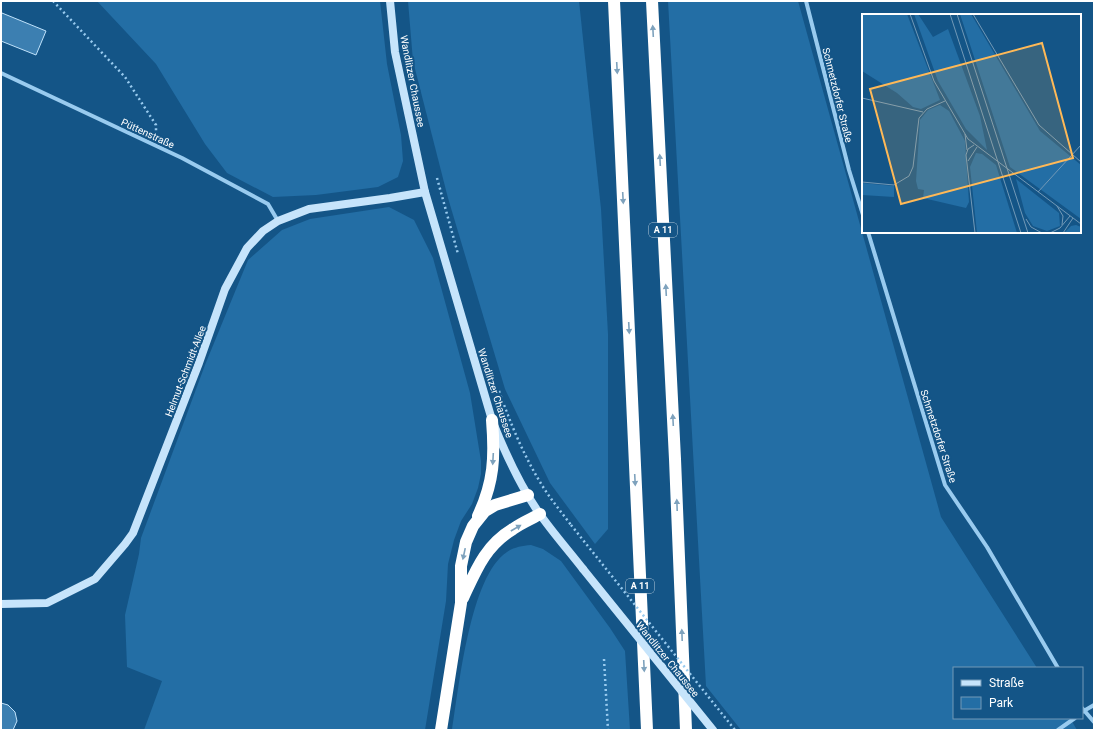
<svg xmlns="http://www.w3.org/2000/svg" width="1095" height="731" viewBox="0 0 1095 731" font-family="Roboto,sans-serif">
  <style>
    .green { fill: #236ea5 }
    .building { fill: #3c7fb1; stroke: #bfe2fb }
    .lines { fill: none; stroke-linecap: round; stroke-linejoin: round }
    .path { stroke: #99cbef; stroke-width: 2.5; stroke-dasharray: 2 3; stroke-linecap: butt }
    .street { stroke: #99cbef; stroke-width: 4 }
    .secondary { stroke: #c6e4fb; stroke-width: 8 }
    .highway { stroke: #fff; stroke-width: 12 }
    .path-bridge { stroke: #99cbef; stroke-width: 2.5; stroke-dasharray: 2 3; stroke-linecap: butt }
    .secondary-bridge { stroke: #c6e4fb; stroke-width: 8 }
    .oneway { fill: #7ea2bd }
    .labels { text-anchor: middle; stroke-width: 4; stroke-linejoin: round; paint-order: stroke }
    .shield { fill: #145587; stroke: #b8ccdb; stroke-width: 1 }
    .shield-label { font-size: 9px; font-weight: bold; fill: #fff }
    .street-label { font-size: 10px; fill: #fff; stroke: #145587 }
    .inset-road { fill: none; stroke: #7299b7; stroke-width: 1 }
    .view { fill: #ffb957; fill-opacity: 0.15; stroke: #ffb957; stroke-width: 2 }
    .inset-edge { fill: none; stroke: #fff; stroke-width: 2 }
  </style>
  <rect width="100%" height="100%" fill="#145587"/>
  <g class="green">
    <polygon points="97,1 380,1 387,64 401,135 403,161 398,177 378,187 316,195 273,197 227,173 205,144 156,64"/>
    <polygon points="408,1 579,1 601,209 608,334 608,529 595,544 550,483 505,389 448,198 413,61"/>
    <polygon points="668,1 798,1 941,517 1037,668 954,668 954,718 1070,718 1077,730 741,730 706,686"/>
    <polygon points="389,207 414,220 433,258 470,393 481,461 481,474 478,488 472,504 461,521 454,540 448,564 446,601 425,730 144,730 162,681 127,667 125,615 139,554 141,538 205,365 248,260 282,230 310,219"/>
    <path d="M531 545 543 549 561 561 610 628 625 651 630 730H452C459 687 470 576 507 552 514 547 522 546 531 545Z"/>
  </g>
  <g class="building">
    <polygon points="2,13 46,31 36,55 1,41 1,16"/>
    <polygon points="1,703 8,705 15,712 17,721 13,730 1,730"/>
  </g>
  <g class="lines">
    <g class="path">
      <polyline points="53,1 125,77 156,125 156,133"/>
      <polyline points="437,178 458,254"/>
      <path d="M499 391C511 425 525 459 545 490 553 502 562 513 571 525"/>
      <polyline points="604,659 608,730"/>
    </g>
    <g class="street">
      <polyline points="806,1 849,170 863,215"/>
      <polyline points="1,73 182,158 268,204 278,221"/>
      <polyline points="868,232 945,485 987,547 1058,668"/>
      <polyline points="1082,708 1094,722"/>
      <polyline points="1082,712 1094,705"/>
      <polyline points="1058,730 1075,718"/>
    </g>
    <g class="secondary">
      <path d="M390 1 395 52 425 192 492 420C505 453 519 484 539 513 553 533 569 551 583 569"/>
      <polyline points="1,604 47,603 95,579 125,544 133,533 199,363 225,289 247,248 263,231 278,221 309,209 390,198 425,192"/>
    </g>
    <g class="highway">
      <polyline points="614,1 647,730"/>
      <polyline points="652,1 675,459 686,730"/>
      <path d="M478 516C494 482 495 457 492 420"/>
      <path d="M463 598C476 570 485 546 513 529 521 523 531 519 540 514"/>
      <polyline points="441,730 461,603 461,566 466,542 473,526 485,511 495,505 528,495"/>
    </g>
    <polyline class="path-bridge" points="571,525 735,730"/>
    <polyline class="secondary-bridge" points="583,569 713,730"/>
  </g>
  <defs><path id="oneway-solid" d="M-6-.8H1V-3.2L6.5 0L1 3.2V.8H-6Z"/></defs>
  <g class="oneway">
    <use href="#oneway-solid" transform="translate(653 31) rotate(-93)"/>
    <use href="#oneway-solid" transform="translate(617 68) rotate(87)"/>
    <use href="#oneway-solid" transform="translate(660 160) rotate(-93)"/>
    <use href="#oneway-solid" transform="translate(623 198) rotate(87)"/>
    <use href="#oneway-solid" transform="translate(666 290) rotate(-93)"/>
    <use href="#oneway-solid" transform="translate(629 328) rotate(87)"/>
    <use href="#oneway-solid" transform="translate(673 420) rotate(-93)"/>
    <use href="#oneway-solid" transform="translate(493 459) rotate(93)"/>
    <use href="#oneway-solid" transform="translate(635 480) rotate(87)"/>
    <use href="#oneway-solid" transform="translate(677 505) rotate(-92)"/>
    <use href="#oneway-solid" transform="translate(516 528) rotate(-30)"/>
    <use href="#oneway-solid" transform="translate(464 554) rotate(102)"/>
    <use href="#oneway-solid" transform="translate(682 635) rotate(-92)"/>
    <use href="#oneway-solid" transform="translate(644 666) rotate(87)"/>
  </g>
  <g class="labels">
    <g class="shield">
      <rect x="649" y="223" width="28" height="14" rx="3"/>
      <rect x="626" y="579" width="28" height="14" rx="3"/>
    </g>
    <g class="shield-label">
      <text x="663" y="233">A 11</text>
      <text x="640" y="589">A 11</text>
    </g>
    <g class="street-label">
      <text transform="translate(413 81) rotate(79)" y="4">Wandlitzer Chaussee</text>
      <text transform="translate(838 95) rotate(76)" y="4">Schmetzdorfer Straße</text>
      <text transform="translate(148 133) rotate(25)" y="4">Püttenstraße</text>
      <text transform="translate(185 371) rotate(-69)" y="4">Helmut-Schmidt-Allee</text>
      <text transform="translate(496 393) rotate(72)" y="4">Wandlitzer Chaussee</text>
      <text transform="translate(939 436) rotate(72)" y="4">Schmetzdorfer Straße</text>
      <text transform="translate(668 659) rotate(51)" y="4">Wandlitzer Chaussee</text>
    </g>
  </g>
  <g transform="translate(862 14)">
    <rect width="219" height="219" fill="#145587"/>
    <path d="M0 0H45L78 86 59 95 51 93 35 79 0 57ZM52 0H56L71 23 86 15 118 102 125 136 104 115 76 67ZM98 0H109L178 117 219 151V205L148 153ZM78 91 87 97 103 127 107 188 104 194 61 184 62 176 56 175 54 167 58 106 66 96ZM114 139 120 140 134 151 155 219H115L108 153ZM154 165 197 199 198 212 185 217 171 212 163 199ZM0 169 32 172V183L0 181ZM214 211 219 213V219H202L209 212Z" fill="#236ea5"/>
    <path class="inset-road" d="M48 0 72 67 106 125 219 210M88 0 159 219M95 0 166 219M111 0 177 111 219 148M0 84 61 98M103 120 105 136M112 131 106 135 104 141 113 219M106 147 115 133M0 168 32 171 47 162 51 153 57 104 65 95 83 87M176 178 219 131M195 192 201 202 200 211M164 205 169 213 180 219M188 219 198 214 208 202M201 219 211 204"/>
    <path class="view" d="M180 29 211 144 39 190 8 75Z"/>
    <rect width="219" height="219" class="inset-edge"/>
  </g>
  <rect width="1095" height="731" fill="none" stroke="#ffffff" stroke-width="4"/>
  <rect x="953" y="667" width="130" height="52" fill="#145587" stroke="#7299b7"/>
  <rect x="961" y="680" width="20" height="6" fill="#c6e4fb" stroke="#7299b7"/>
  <text x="989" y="687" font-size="12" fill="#ffffff">Straße</text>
  <rect x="961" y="697" width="20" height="12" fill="#236ea5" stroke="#7299b7"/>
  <text x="989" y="707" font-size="12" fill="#ffffff">Park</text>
</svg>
